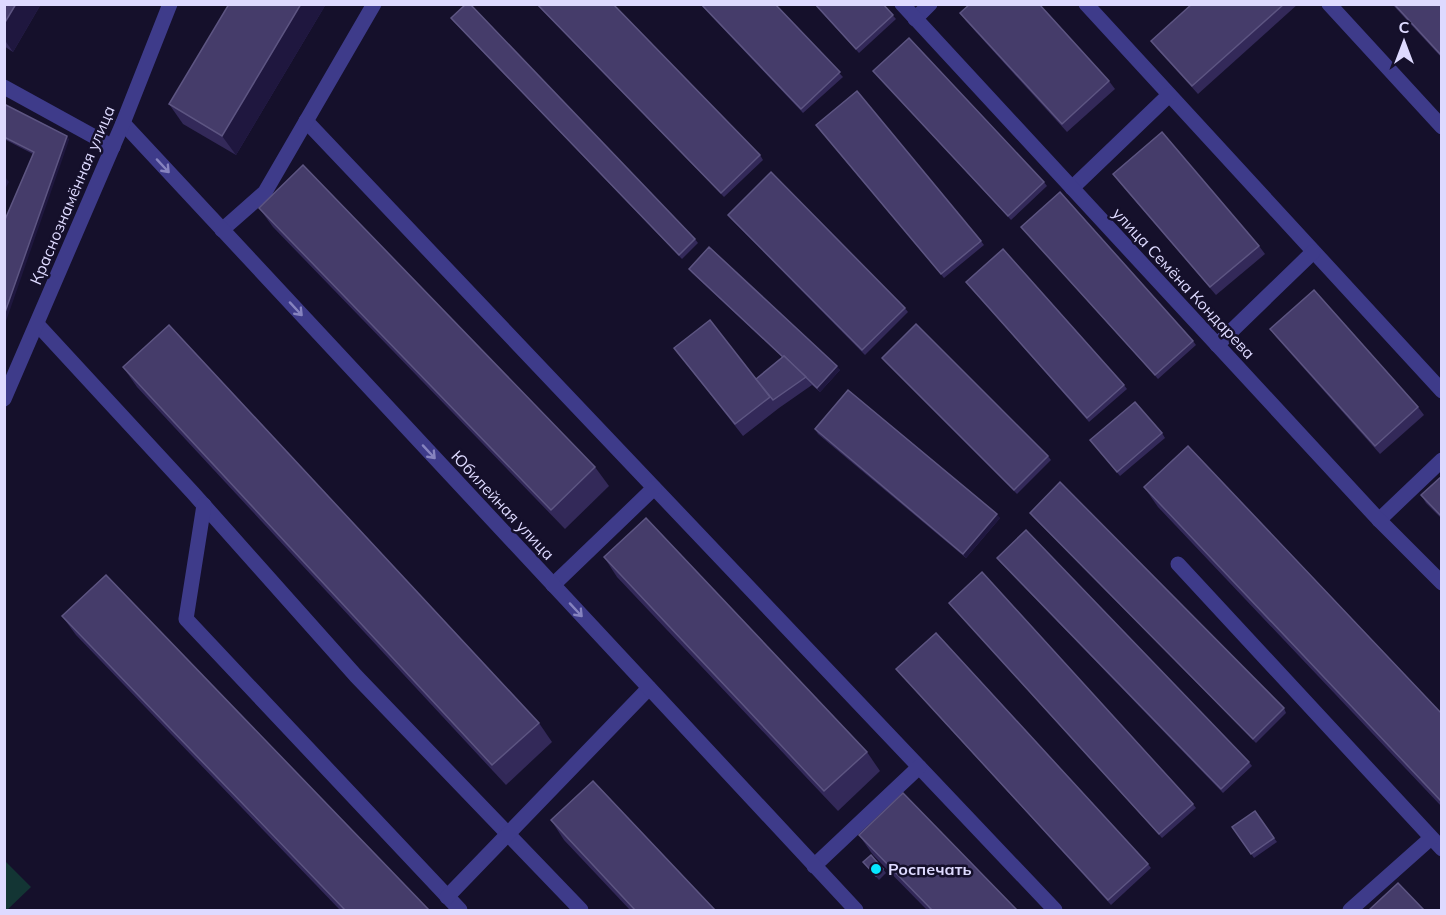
<svg xmlns="http://www.w3.org/2000/svg" width="1446" height="915" viewBox="0 0 1446 915" font-family="Mulish,sans-serif">
  <style>
    .green { fill: #133534 }
    .lines { fill: none; stroke-linecap: round; stroke-linejoin: round }
    .service { stroke: #3e3b8a; stroke-width: 15 }
    .minor { stroke: #3e3b8a; stroke-width: 15 }
    .wall { fill: #332959 }
    .shaded-wall { fill: #1f173f }
    .building { fill: #453c6a; stroke: #5d5582; stroke-width: 1.5 }
    .oneway { stroke: #8683bf }
    .poi-dot { fill: #06e5ff; stroke: #15102b; stroke-width: 2 }
    .labels { text-anchor: middle; stroke-width: 5; stroke-linejoin: round; paint-order: stroke }
    .street-label { font-size: 16px; fill: #dedaff; stroke: #15102b }
    .poi-label { font-size: 16px; font-weight: bold; fill: #dedaff; stroke: #15102b; text-anchor: start }
  </style>
  <rect width="100%" height="100%" fill="#15102b"/>
  <polygon class="green" points="4,860 31,887 7,910 4,910"/>
  <g class="lines">
    <g class="service">
      <polyline points="1086,4 1442,391"/>
      <polyline points="1329,4 1442,127"/>
      <polyline points="915,19 930,4"/>
      <polyline points="4,87 113,147"/>
      <polyline points="306,121 1055,910"/>
      <polyline points="1072,188 1169,95"/>
      <polyline points="222,230 265,192 374,4"/>
      <polyline points="37,324 193,493 356,676 581,910"/>
      <polyline points="1217,345 1313,252"/>
      <polyline points="204,505 186,619 460,910"/>
      <polyline points="1379,520 1442,460"/>
      <polyline points="1178,564 1442,849"/>
      <polyline points="553,585 654,488"/>
      <polyline points="814,866 919,767"/>
      <polyline points="447,897 649,688"/>
      <polyline points="1350,910 1431,838"/>
    </g>
    <g class="minor">
      <polyline points="902,4 1379,520 1442,583"/>
      <polyline points="123,123 856,910"/>
      <polyline points="4,399 123,123 170,4"/>
    </g>
  </g>
  <g class="wall">
    <polygon points="4,4 41,4 13,52 4,46"/>
    <polygon points="229,4 326,4 236,155 183,124 169,104"/>
    <polygon points="536,4 613,4 760,155 763,160 724,197"/>
    <polygon points="700,4 775,4 843,77 803,113"/>
    <polygon points="814,4 883,4 896,19 859,53"/>
    <polygon points="1192,4 1298,4 1198,94 1157,49 1151,41"/>
    <polygon points="1392,4 1442,4 1442,58"/>
    <polygon points="960,13 1109,81 1115,89 1067,132 966,21"/>
    <polygon points="451,18 695,239 698,243 682,259 454,22"/>
    <polygon points="873,71 1044,182 1047,186 1011,220"/>
    <polygon points="4,104 67,136 69,140 33,154 4,139"/>
    <polygon points="819,129 981,241 984,245 944,278"/>
    <polygon points="1113,174 1259,246 1265,254 1216,295 1119,182"/>
    <polygon points="259,208 595,467 609,486 565,529 273,227"/>
    <polygon points="728,215 905,308 908,312 865,355 731,219"/>
    <polygon points="1021,227 1193,341 1196,345 1158,379"/>
    <polygon points="689,269 840,370 820,392 812,385 779,408 743,436 674,348 756,379 782,357 692,273"/>
    <polygon points="966,282 1124,385 1127,389 1089,422"/>
    <polygon points="1270,329 1418,407 1424,415 1380,454 1276,337"/>
    <polygon points="882,358 1048,456 1051,460 1017,494 885,362"/>
    <polygon points="123,367 539,723 552,742 506,785 137,387"/>
    <polygon points="815,429 1000,518 966,558 818,434"/>
    <polygon points="1162,433 1165,438 1120,476 1090,440"/>
    <polygon points="1442,476 1442,519 1426,503 1421,495"/>
    <polygon points="1144,487 1442,714 1442,807 1158,507"/>
    <polygon points="1030,513 1284,708 1286,713 1256,743 1033,517"/>
    <polygon points="604,557 867,752 880,771 838,811 617,577"/>
    <polygon points="997,558 1249,762 1252,766 1223,793 1000,562"/>
    <polygon points="949,603 1193,804 1196,808 1162,838"/>
    <polygon points="62,616 429,910 340,910 76,635"/>
    <polygon points="896,669 1148,864 1151,868 1111,905"/>
    <polygon points="1255,811 1277,842 1254,858 1232,827"/>
    <polygon points="551,820 715,910 630,910 564,840"/>
    <polygon points="859,835 1017,910 927,910 873,855"/>
    <polygon points="863,862 883,869 886,873 879,880"/>
  </g>
  <g class="shaded-wall">
    <polygon points="16,4 41,4 13,52 4,39 4,24"/>
    <polygon points="301,4 326,4 236,155 222,136"/>
    <polygon points="67,136 69,140 4,327 4,315"/>
    <polygon points="6,178 9,182 4,191 4,181"/>
    <polygon points="837,366 840,370 820,392 817,388"/>
    <polygon points="997,514 1000,518 966,558 963,554"/>
  </g>
  <g class="building">
    <polygon points="4,4 16,4 4,24"/>
    <polygon points="229,4 301,4 222,136 169,104"/>
    <polygon points="466,4 470,4 695,239 679,255 451,18"/>
    <polygon points="537,4 613,4 760,155 721,193"/>
    <polygon points="701,4 775,4 840,72 801,109"/>
    <polygon points="815,4 883,4 893,15 856,49"/>
    <polygon points="970,4 1039,4 1109,81 1062,124 960,13"/>
    <polygon points="1192,4 1284,4 1192,86 1151,41"/>
    <polygon points="1394,4 1442,4 1442,56"/>
    <polygon points="909,38 1044,182 1008,216 873,71"/>
    <polygon points="857,91 981,241 941,274 816,125"/>
    <polygon points="4,104 67,136 4,315 4,222 34,152 4,137"/>
    <polygon points="1162,132 1259,246 1210,287 1113,174"/>
    <polygon points="303,165 595,467 551,510 259,208"/>
    <polygon points="771,172 905,308 862,350 728,215"/>
    <polygon points="1060,192 1193,341 1155,375 1021,227"/>
    <polygon points="709,247 837,366 817,388 784,356 783,357 689,269"/>
    <polygon points="1003,249 1124,385 1087,418 966,282"/>
    <polygon points="1314,290 1418,407 1375,446 1270,329"/>
    <polygon points="710,320 770,397 735,424 674,348"/>
    <polygon points="916,324 1048,456 1014,490 882,358"/>
    <polygon points="169,325 539,723 492,765 123,367"/>
    <polygon points="784,356 806,377 773,400 756,379"/>
    <polygon points="848,390 997,514 963,554 815,429"/>
    <polygon points="1135,402 1162,433 1117,472 1090,440"/>
    <polygon points="1188,446 1442,714 1442,802 1144,487"/>
    <polygon points="1442,476 1442,517 1421,495"/>
    <polygon points="1060,482 1284,708 1253,739 1030,513"/>
    <polygon points="646,518 867,752 824,791 604,557"/>
    <polygon points="1026,530 1249,762 1221,789 997,558"/>
    <polygon points="982,572 1193,804 1159,834 949,603"/>
    <polygon points="106,575 429,910 345,910 62,616"/>
    <polygon points="936,633 1148,864 1108,900 896,669"/>
    <polygon points="593,781 715,910 635,910 551,820"/>
    <polygon points="903,793 1017,910 932,910 859,835"/>
    <polygon points="1255,811 1274,838 1251,854 1232,827"/>
    <polygon points="871,855 883,869 876,876 863,862"/>
    <polygon points="1398,883 1424,910 1369,910"/>
  </g>
  <defs><path id="oneway-shaft" d="M-6 0H5M1.5-3L5.5 0L1.5 3" fill="none" stroke-width="1.6" stroke-linecap="round" stroke-linejoin="round" transform="scale(1.5)"/></defs>
  <g class="oneway">
    <use href="#oneway-shaft" transform="translate(163 166) rotate(47)"/>
    <use href="#oneway-shaft" transform="translate(296 309) rotate(47)"/>
    <use href="#oneway-shaft" transform="translate(429 452) rotate(47)"/>
    <use href="#oneway-shaft" transform="translate(576 610) rotate(47)"/>
  </g>
  <circle class="poi-dot" cx="876" cy="869" r="6"/>
  <g class="labels">
    <g class="street-label">
      <text transform="translate(72 195) rotate(-67)" y="6">Краснознамённая улица</text>
      <text transform="translate(1184 283) rotate(47)" y="6">улица Семёна Кондарева</text>
      <text transform="translate(503 505) rotate(47)" y="6">Юбилейная улица</text>
    </g>
    <g class="poi-label">
      <text x="888" y="875">Роспечать</text>
    </g>
  </g>
  <rect width="1446" height="915" fill="none" stroke="#dedaff" stroke-width="12"/>
  <g transform="translate(1404 42)" stroke="#15102b" stroke-width="4.5" paint-order="stroke">
  <path d="M0-4.5L10 22L0 15L-10 22Z" fill="#dedaff"/>
  <text y="-9" font-size="16" font-weight="bold" text-anchor="middle" fill="#dedaff">С</text>
  </g>
</svg>
